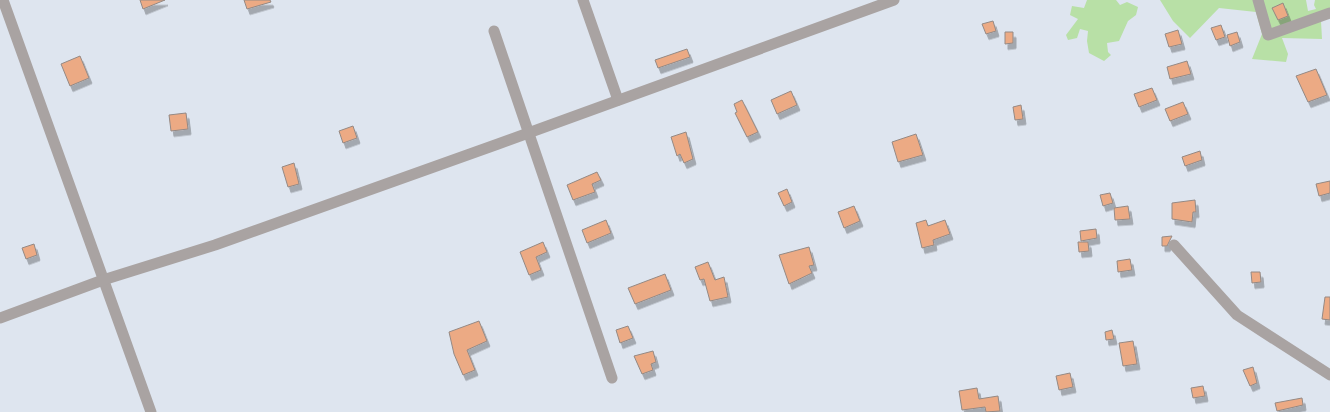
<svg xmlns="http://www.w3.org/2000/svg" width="1330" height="412" viewBox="0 0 1330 412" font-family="'Work Sans',sans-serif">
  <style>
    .green { fill: #b8e0a6 }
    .building { fill: #ecaa84; stroke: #948984; filter: url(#shadow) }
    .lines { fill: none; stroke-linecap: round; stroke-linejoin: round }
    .minor { stroke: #a9a3a2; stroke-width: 11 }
  </style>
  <defs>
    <filter id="shadow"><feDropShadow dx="3" dy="5.5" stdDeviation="0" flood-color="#0004"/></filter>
  </defs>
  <rect width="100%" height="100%" fill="#dee5ef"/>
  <g class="green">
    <polygon points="1087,0 1116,0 1120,5 1127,2 1138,7 1136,15 1128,21 1119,41 1107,43 1108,52 1111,55 1104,61 1089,53 1087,41 1088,31 1080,29 1077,38 1068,40 1066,35 1078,19 1070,15 1072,6 1084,8"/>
    <polygon points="1160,0 1306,0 1308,11 1316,9 1314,5 1315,0 1330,0 1330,18 1321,21 1322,39 1282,38 1288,54 1286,62 1252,59 1262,34 1256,12 1219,8 1190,38 1173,21"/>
  </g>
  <g class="building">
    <polygon points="140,0 165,0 143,9"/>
    <polygon points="244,0 270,0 271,2 247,9"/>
    <polygon points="1283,3 1288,16 1278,20 1272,8"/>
    <polygon points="993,21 996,31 986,34 982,24"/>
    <polygon points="1221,25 1225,37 1216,40 1211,28"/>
    <polygon points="1178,30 1182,44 1169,47 1165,34"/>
    <polygon points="1005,32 1013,32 1013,43 1005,44"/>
    <polygon points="1237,32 1240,42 1230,46 1227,35"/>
    <polygon points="687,49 690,57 658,68 655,60"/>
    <polygon points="80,56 89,78 70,86 61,64"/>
    <polygon points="1187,61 1191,74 1170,79 1167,67"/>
    <polygon points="1316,69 1327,95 1308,102 1296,76"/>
    <polygon points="1152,88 1157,100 1139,107 1134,94"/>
    <polygon points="791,91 797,105 777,114 771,100"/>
    <polygon points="742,100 758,132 747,137 735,113 737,112 734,104"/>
    <polygon points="1183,102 1188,114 1170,121 1165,109"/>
    <polygon points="1021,105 1023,119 1015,120 1013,107"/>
    <polygon points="186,113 188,129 171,131 169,115"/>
    <polygon points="353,126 357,138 343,143 339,131"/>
    <polygon points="686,132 693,159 684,163 680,154 677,156 671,137"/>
    <polygon points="916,134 923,155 898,162 892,142"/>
    <polygon points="1200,151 1202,160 1185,166 1182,157"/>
    <polygon points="294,163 299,184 288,187 282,167"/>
    <polygon points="597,172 601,180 592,184 595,192 573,200 567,185"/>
    <polygon points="1330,181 1330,193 1319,196 1316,184"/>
    <polygon points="787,189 792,202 784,206 778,193"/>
    <polygon points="1110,193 1113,203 1103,206 1100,195"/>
    <polygon points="1195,200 1196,212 1193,212 1192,222 1172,219 1172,203"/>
    <polygon points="854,206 860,221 844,228 838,212"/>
    <polygon points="1128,206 1130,219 1115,220 1114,208"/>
    <polygon points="606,220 611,233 587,243 582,230"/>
    <polygon points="926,220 928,226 945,220 950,234 933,240 934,245 922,248 916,223"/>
    <polygon points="1096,229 1097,238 1081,241 1080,231"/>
    <polygon points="1172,236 1167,246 1162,246 1162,237"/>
    <polygon points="543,242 547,252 536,257 541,270 529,275 520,252"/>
    <polygon points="1078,242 1088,242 1089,251 1079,252"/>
    <polygon points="34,244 37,255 26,259 22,248"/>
    <polygon points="809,247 814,265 809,266 812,273 789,284 779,255"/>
    <polygon points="1130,259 1132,270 1118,272 1117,261"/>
    <polygon points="708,262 715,280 724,277 728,297 710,301 704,279 700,280 695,267"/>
    <polygon points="1251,272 1260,272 1261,282 1252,283"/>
    <polygon points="665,274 671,290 635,304 628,288"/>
    <polygon points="1325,297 1330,297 1330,320 1322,319"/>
    <polygon points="479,321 487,341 467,350 475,370 463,375 454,354 449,332"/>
    <polygon points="628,326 633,338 620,343 616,330"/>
    <polygon points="1112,330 1114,339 1106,340 1105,332"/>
    <polygon points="1133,341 1137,364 1123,366 1119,343"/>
    <polygon points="653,351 656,362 651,364 653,370 642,374 634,356"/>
    <polygon points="1253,367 1257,383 1250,386 1243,370"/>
    <polygon points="1070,373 1073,387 1059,390 1056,376"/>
    <polygon points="1203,386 1205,396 1193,398 1191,388"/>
    <polygon points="977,388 979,399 998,396 1000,411 986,412 985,407 962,410 959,391"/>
    <polygon points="1302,398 1303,405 1277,411 1275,403"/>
  </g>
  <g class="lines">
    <g class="minor">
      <polyline points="3,0 151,412"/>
      <polyline points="583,0 618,100"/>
      <polyline points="1258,0 1268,35 1330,13"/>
      <polyline points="494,31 612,378"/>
      <polyline points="1174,245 1237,315 1330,375"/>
      <polyline points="0,318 103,280 215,245 498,144 894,0"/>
    </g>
  </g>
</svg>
